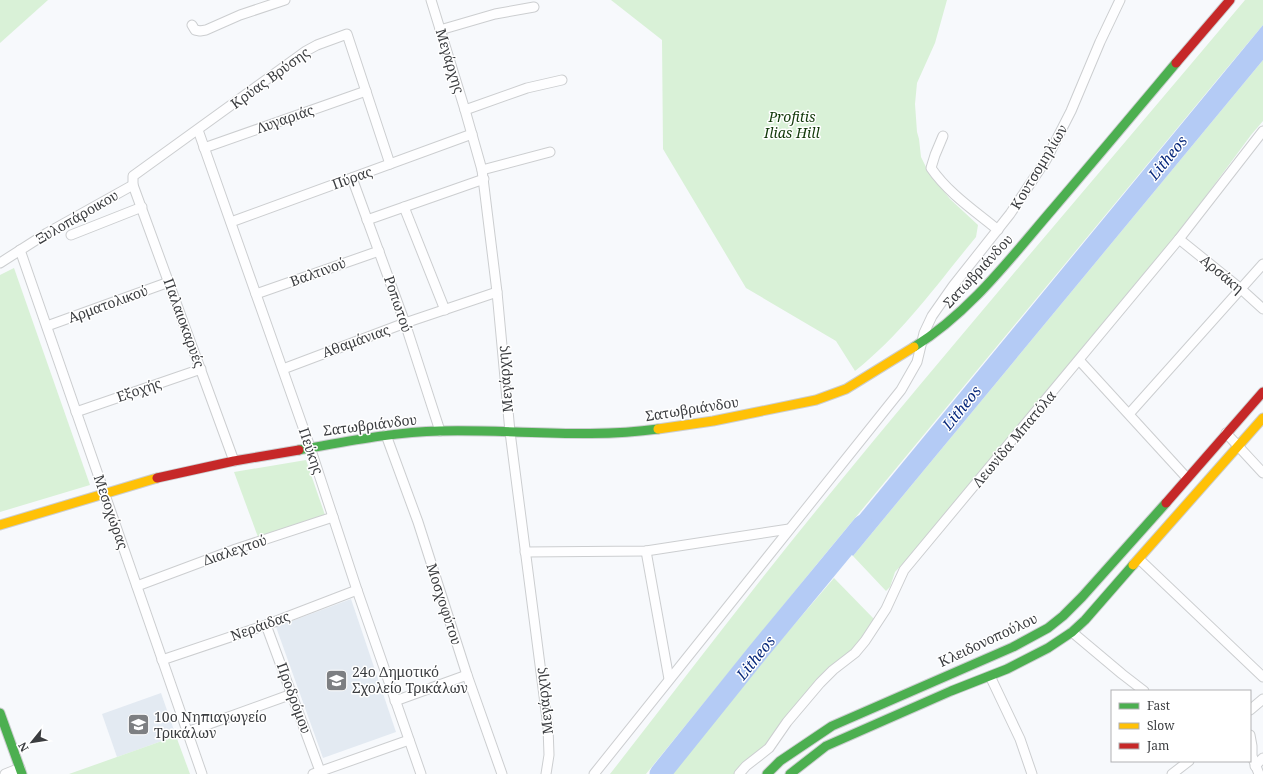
<svg xmlns="http://www.w3.org/2000/svg" width="1263" height="774" viewBox="0 0 1263 774" font-family="'Noto Serif',serif">
  <style>
    .built { fill: #e3eaf2 }
    .green { fill: #d9f1d7 }
    .water { fill: #b4cbf5 }
    .lines { fill: none; stroke-linecap: round; stroke-linejoin: round }
    .river { stroke: #b4cbf5; stroke-width: 21 }
    .street-casing { stroke: #ccced0; stroke-width: 11 }
    .fast-casing { stroke: #ccced0; stroke-width: 11 }
    .slow-casing { stroke: #ccced0; stroke-width: 11 }
    .jam-casing { stroke: #ccced0; stroke-width: 11 }
    .street { stroke: #fefeff; stroke-width: 9 }
    .fast { stroke: #4caf50; stroke-width: 9 }
    .slow { stroke: #ffc107; stroke-width: 9 }
    .jam { stroke: #c62828; stroke-width: 9 }
    .labels { text-anchor: middle; stroke-width: 3; stroke-linejoin: round; paint-order: stroke }
    .street-label { font-size: 14px; fill: #3b3d40; stroke: #fff }
    .park-label { font-size: 14px; font-style: italic; fill: #103808; stroke: #fff }
    .poi-label { font-size: 14px; fill: #3b3d40; stroke: #fff; text-anchor: start }
    .water-label { font-size: 15px; font-style: italic; fill: #08297c; stroke: #fff }
  </style>
  <rect width="100%" height="100%" fill="#f7f9fc"/>
  <g class="built">
    <polygon points="351,599 396,732 323,758 276,627"/>
    <polygon points="161,693 176,736 117,757 102,714"/>
  </g>
  <g class="green">
    <polygon points="0,0 48,0 0,43"/>
    <path d="M611 0H947L935 43 917 83 915 104 917 132 919 139 921 157 928 171 950 199 978 225 976 237C937 284 903 333 855 371L836 341 746 288 663 149 662 40Z"/>
    <path d="M1245 0H1263V25L1222 74 817 564 646 774H610C681 683 751 590 824 501 962 332 1105 167 1245 0Z"/>
    <polygon points="1263,60 1263,121 1251,135 1180,231 907,559 895,572 890,587 886,591 853,556"/>
    <polygon points="14,268 90,485 0,512 0,275"/>
    <polygon points="306,460 325,515 258,537 234,472"/>
    <polygon points="834,578 874,619 864,637 766,745 735,774 672,774 780,641"/>
    <polygon points="176,736 190,774 69,774"/>
  </g>
  <polygon class="water" points="1263,25 1263,60 853,556 838,541"/>
  <g class="lines">
    <polyline class="river" points="660,774 758,652 863,525"/>
    <defs>
      <g id="street">
        <polyline points="431,0 465,110 482,170 497,292 510,432 548,727 549,755 546,774"/>
        <polyline points="192,25 195,30 200,31 206,30 240,15 285,0"/>
        <polyline points="440,30 495,14 534,7"/>
        <polyline points="465,110 527,88 562,80"/>
        <polyline points="198,130 310,447 357,590 421,774"/>
        <path d="M943 136 935 155 931 168C948 193 975 211 998 230"/>
        <polyline points="204,148 366,91"/>
        <polyline points="482,170 550,152"/>
        <polyline points="352,178 405,323 440,431"/>
        <polyline points="404,207 445,310"/>
        <polyline points="367,220 484,179"/>
        <polyline points="231,222 472,134"/>
        <polyline points="71,235 142,207"/>
        <polyline points="1179,239 1241,289 1263,309"/>
        <polyline points="20,250 202,774"/>
        <polyline points="0,263 47,233 133,185"/>
        <polyline points="256,294 379,251"/>
        <polyline points="47,326 169,282"/>
        <polyline points="1079,360 1187,478"/>
        <polyline points="283,369 405,323 497,292"/>
        <polyline points="76,412 201,369"/>
        <polyline points="1129,414 1263,264"/>
        <polyline points="1226,433 1263,473"/>
        <polyline points="386,435 418,522 467,675 502,774"/>
        <polyline points="234,461 133,185 133,176 306,51 317,45 347,34 390,164"/>
        <polyline points="646,551 669,679"/>
        <polyline points="525,552 646,551 789,529"/>
        <polyline points="1139,559 1263,677"/>
        <polyline points="137,586 236,549 333,517"/>
        <polyline points="266,625 320,771"/>
        <polyline points="1072,632 1122,674 1144,691"/>
        <polyline points="162,660 266,625 357,590"/>
        <polyline points="990,676 1020,739 1032,774"/>
        <polyline points="395,701 467,675"/>
        <polyline points="1250,710 1263,699"/>
        <polyline points="187,732 292,694"/>
        <polyline points="1250,735 1252,746 1252,756 1259,774"/>
        <polyline points="1255,766 1263,758"/>
        <polyline points="5,774 20,768"/>
        <polyline points="313,774 409,740"/>
        <polyline points="594,774 901,390 917,362 924,333 932,316 953,286 1010,214 1046,160 1071,111 1100,42 1120,0"/>
        <polyline points="739,774 746,766 769,748 787,722 820,683 833,670 855,653 865,641 886,609 904,570 1179,239 1263,131"/>
        <polyline points="1172,774 1189,761"/>
      </g>
      <g id="fast">
        <path d="M914 347C969 313 1009 260 1051 211 1093 162 1134 113 1176 63"/>
        <path d="M299 450C345 442 392 432 440 431 513 429 586 439 658 429"/>
        <polyline points="0,713 22,774"/>
        <polyline points="767,774 780,761 832,726 1013,647 1048,628 1063,616 1082,597 1166,503"/>
        <polyline points="790,774 826,746 951,691 1007,669 1048,648 1072,632 1085,620 1133,565"/>
      </g>
      <g id="slow">
        <polyline points="658,429 713,421 816,400 846,389 914,347"/>
        <polyline points="0,525 157,478"/>
        <polyline points="1133,565 1263,418"/>
      </g>
      <g id="jam">
        <polyline points="1176,63 1230,0"/>
        <polyline points="157,478 234,461 299,450"/>
        <polyline points="1166,503 1263,392"/>
      </g>
    </defs>
    <use href="#street" class="street-casing"/>
    <use href="#fast" class="fast-casing"/>
    <use href="#slow" class="slow-casing"/>
    <use href="#jam" class="jam-casing"/>
    <use href="#street" class="street"/>
    <use href="#fast" class="fast"/>
    <use href="#slow" class="slow"/>
    <use href="#jam" class="jam"/>
  </g>
  <defs>
    <symbol id="school-square" viewBox="-11 -11 22 22"><rect x="-9" y="-9" width="18" height="18" rx="4" fill="#7d7f82" stroke="#fff"/><path d="M0-5L7-2L0 1L-7-2ZM-4 1L0 2.5L4 1V4Q0 6-4 4Z" fill="#fff"/></symbol>
  </defs>
  <g fill-rule="evenodd">
    <use href="#school-square" x="324" y="668" width="25" height="25"/>
    <use href="#school-square" x="126" y="712" width="25" height="25"/>
  </g>
  <g class="labels">
    <g class="street-label">
      <text transform="translate(450 61) rotate(73)" y="5">Μεγάρχης</text>
      <text transform="translate(270 78) rotate(-36)" y="5">Κρύας Βρύσης</text>
      <text transform="translate(285 119) rotate(-19)" y="5">Λυγαριάς</text>
      <text transform="translate(1039 167) rotate(-59)" y="5">Κουτσομηλίων</text>
      <text transform="translate(352 178) rotate(-20)" y="5">Πύρας</text>
      <text transform="translate(77 217) rotate(-30)" y="5">Ξυλοπάροικου</text>
      <text transform="translate(978 271) rotate(-47)" y="5">Σατωβριάνδου</text>
      <text transform="translate(318 272) rotate(-20)" y="5">Βαλτινού</text>
      <text transform="translate(1222 274) rotate(40)" y="5">Αρσάκη</text>
      <text transform="translate(108 304) rotate(-20)" y="5">Αρματολικού</text>
      <text transform="translate(398 304) rotate(71)" y="5">Ροπωτού</text>
      <text transform="translate(184 323) rotate(70)" y="5">Παλαιοκαρυές</text>
      <text transform="translate(356 341) rotate(-20)" y="5">Αθαμάνιας</text>
      <text transform="translate(505 379) rotate(-95)" y="5">Μεγάρχης</text>
      <text transform="translate(139 390) rotate(-19)" y="5">Εξοχής</text>
      <text transform="translate(692 409) rotate(-9)" y="5">Σατωβριάνδου</text>
      <text transform="translate(370 425) rotate(-7)" y="5">Σατωβριάνδου</text>
      <text transform="translate(1014 439) rotate(-50)" y="5">Λεωνίδα Μπατόλα</text>
      <text transform="translate(311 451) rotate(71)" y="5">Πεύκης</text>
      <text transform="translate(111 512) rotate(71)" y="5">Μεσοχώρας</text>
      <text transform="translate(235 550) rotate(-19)" y="5">Διαλεχτού</text>
      <text transform="translate(444 604) rotate(72)" y="5">Μοσχοφύτου</text>
      <text transform="translate(260 626) rotate(-20)" y="5">Νεράιδας</text>
      <text transform="translate(988 640) rotate(-25)" y="5">Κλειδονοπούλου</text>
      <text transform="translate(294 698) rotate(70)" y="5">Προδρόμου</text>
      <text transform="translate(544 701) rotate(-97)" y="5">Μεγάρχης</text>
    </g>
    <g class="park-label">
      <text x="792" y="122">Profitis<tspan x="792" dy="16">Ilias Hill</tspan></text>
    </g>
    <g class="poi-label">
      <text x="352" y="677">24ο Δημοτικό<tspan x="352" dy="16">Σχολείο Τρικάλων</tspan></text>
      <text x="154" y="722">10ο Νηπιαγωγείο<tspan x="154" dy="16">Τρικάλων</tspan></text>
    </g>
    <g class="water-label">
      <text transform="translate(1168 158) rotate(-51)" y="5">Litheos</text>
      <text transform="translate(962 408) rotate(-51)" y="5">Litheos</text>
      <text transform="translate(756 658) rotate(-51)" y="5">Litheos</text>
    </g>
  </g>
  <rect x="1111" y="690" width="140" height="72" fill="#ffffff" stroke="#b1b1b3"/>
  <rect x="1119" y="703" width="20" height="6" fill="#4caf50" stroke="#b1b1b3"/>
  <text x="1147" y="710" font-size="12" fill="#3b3d40">Fast</text>
  <rect x="1119" y="723" width="20" height="6" fill="#ffc107" stroke="#b1b1b3"/>
  <text x="1147" y="730" font-size="12" fill="#3b3d40">Slow</text>
  <rect x="1119" y="743" width="20" height="6" fill="#c62828" stroke="#b1b1b3"/>
  <text x="1147" y="750" font-size="12" fill="#3b3d40">Jam</text>
  <g transform="translate(32 742) rotate(240)" stroke="#ffffff" stroke-width="3" paint-order="stroke">
  <path d="M0-3L7 15L0 10L-7 15Z" fill="#3b3d40"/>
  <text y="-6" font-size="11" font-weight="bold" text-anchor="middle" fill="#3b3d40">N</text>
  </g>
</svg>
